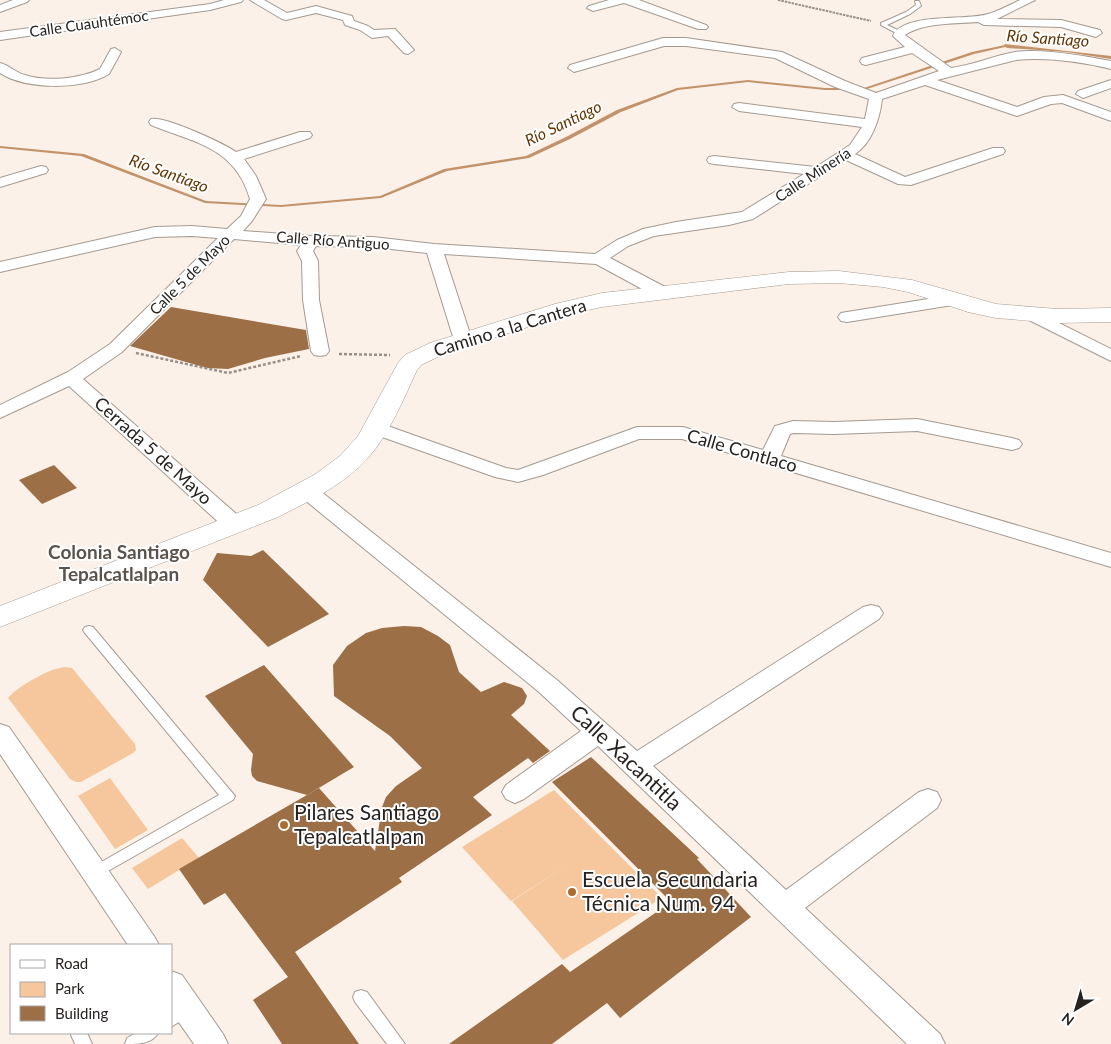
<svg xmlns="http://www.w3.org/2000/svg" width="1111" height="1044" viewBox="0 0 1111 1044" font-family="Lato,sans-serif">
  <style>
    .green { fill: #f6c69d }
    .water { fill: #c2936a }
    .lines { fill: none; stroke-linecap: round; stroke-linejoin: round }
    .stream { fill: #c2936a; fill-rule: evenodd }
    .building { fill: #9c6f47 }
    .service-casing { stroke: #a49a91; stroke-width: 2 }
    .minor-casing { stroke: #a49a91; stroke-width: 2 }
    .tertiary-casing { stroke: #a49a91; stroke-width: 1 }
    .path-far1 { stroke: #978f88; stroke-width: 2; stroke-dasharray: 2.5 1; stroke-linecap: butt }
    .path { stroke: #978f88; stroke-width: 2.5; stroke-dasharray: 3 2; stroke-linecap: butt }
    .service { fill: #fff; fill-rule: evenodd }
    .minor { fill: #fff; fill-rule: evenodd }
    .tertiary { fill: #fff; fill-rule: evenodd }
    .poi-dot { fill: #ab6d32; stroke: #fff; stroke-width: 2 }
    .labels { text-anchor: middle; stroke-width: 4; stroke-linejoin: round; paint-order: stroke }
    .far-street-label { font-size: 15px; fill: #27221f; stroke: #fff }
    .far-water-label { font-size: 16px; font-style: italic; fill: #623500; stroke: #fff }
    .street-label { font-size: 18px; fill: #27221f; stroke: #fff }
    .neighbourhood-label { font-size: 19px; font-weight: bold; fill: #5b524b; stroke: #fff }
    .near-street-label { font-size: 21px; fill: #27221f; stroke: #fff }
    .near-poi-label { font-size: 21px; fill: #27221f; stroke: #fff; text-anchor: start }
  </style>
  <rect width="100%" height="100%" fill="#fcf1e8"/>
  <g class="green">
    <path d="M65 667 72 668 135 744 136 750 133 753 81 782H76L70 779 8 698C18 686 50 668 65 667Z"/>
    <polygon points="110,778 148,830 115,849 78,796"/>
    <polygon points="554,790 662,898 563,960 512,901 571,863 511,901 462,847"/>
    <polygon points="182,838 199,858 148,889 132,868"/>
  </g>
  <polygon class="water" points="1004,44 1111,56 1111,59 1066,52 1007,48"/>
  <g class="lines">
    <polygon class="stream" points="1005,45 1016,47 1014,48 1005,47 974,54 864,90 825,90 748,82 678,90 621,112 570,139 529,158 447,171 381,198 281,207 205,203 81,156 0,148 0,146 84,154 206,201 281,205 380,196 444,169 526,156 566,137 617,110 677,88 748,80 825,88 864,88 972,52"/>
  </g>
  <g class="building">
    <polygon points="171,307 306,330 309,349 265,358 228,369 207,368 130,346"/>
    <polygon points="54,465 77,488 42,504 19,480"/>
    <polygon points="263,550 329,614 268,647 203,580 217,553 251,556"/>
    <polygon points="404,626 421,627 438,636 450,645 459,672 481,692 504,682 522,688 527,696 524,704 511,715 550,751 533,763 528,758 473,797 492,815 399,878 402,882 295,952 359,1044 282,1044 253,1000 288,977 225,893 204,905 179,869 319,788 375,851 382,807 386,797 396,786 422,768 390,736 334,696 333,665 347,646 366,633 382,628"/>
    <polygon points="264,665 354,767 307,795 257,781 252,776 251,770 253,754 205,696"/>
    <polygon points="591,757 699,858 697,859 751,917 620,1018 607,1003 552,1044 449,1044 562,964 570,972 671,902 552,782"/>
  </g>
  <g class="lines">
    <defs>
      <g id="service">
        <polygon points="915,1 919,1 921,6 910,14 887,25 902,32 902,34 898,34 881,25 881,23 906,12 916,5"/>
        <polygon points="89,626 93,627 235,796 233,800 94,879 89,877 87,873 89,869 219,795 85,633 83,630 85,627"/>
        <polygon points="361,990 367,992 405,1044 387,1044 355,1002 353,997 355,992"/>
        <polygon points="187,1001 193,1003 195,1008 193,1013 171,1027 171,1010"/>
        <polygon points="72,1033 87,1033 92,1044 75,1044 71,1035"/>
        <path d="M136 1033H158C152 1044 138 1044 125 1044L127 1038Z"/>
      </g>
      <g id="minor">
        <polygon points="13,0 29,0 27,2 0,12 0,5"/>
        <polygon points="224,0 243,0 241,2 210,10 0,40 0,32 210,4"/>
        <polygon points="250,0 264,0 287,13 316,6 352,16 354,21 368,26 374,30 395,29 414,50 408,54 404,53 388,36 372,38 360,30 345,25 343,20 316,13 286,20 282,19"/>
        <polygon points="609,0 639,0 706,25 708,27 706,29 698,29 624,3 593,11 587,8 589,6"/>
        <path d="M1020 0H1035L997 19 1061 20 1100 30 1102 33 1096 37 1061 27 984 25 978 22C956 24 924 22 905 35L951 68C973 65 993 56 1015 52 1041 48 1085 56 1111 61V69C1081 62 1047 57 1016 60L937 80 1017 107 1044 97 1063 95 1111 112V121L1062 103 1051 104 1017 116 925 85 882 99C880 118 872 143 855 154L905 177 993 148H1003L1005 151 1003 154 911 185 898 184 846 160 753 219 729 225 654 236 628 246 610 258 667 288 669 292 667 296H655L596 264 444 254 472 340 469 344 463 345 457 344 454 340 427 253 373 247 316 246 313 251 318 261 319 300 329 351 326 355 320 356 314 355 311 351 303 300 302 261 297 251 301 245 234 239 122 352 83 379 242 519 245 524 242 529 234 531 226 529 69 386 0 418V405L68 372 110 344 218 238 192 236 155 237 0 272V262L155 227 192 226 227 229 241 216 250 199C235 147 195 143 151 125L149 122 151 119C165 116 223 143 236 152L300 132H310L312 135 310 138 244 159 256 176 266 199 252 221 243 231 311 236 373 237 434 244 595 254 617 240 643 229 676 222 742 212 804 174 714 164 709 163 707 160 709 157 714 156 816 167 850 145 862 127 739 111 732 107 734 104 739 103 865 119 869 99 835 87 775 58 686 46H664L574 72 568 68 570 65 663 38H686L782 52 845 81 876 93 939 71 912 53 866 65 862 64 860 61 862 58 905 47 893 36C903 12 967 21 988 14 999 11 1009 5 1020 0Z"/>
        <path d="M115 48 121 52 109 74C83 90 26 90 0 73V63C9 65 16 73 25 75 46 82 80 79 100 69L111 49Z"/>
        <polygon points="1111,80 1111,88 1083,98 1076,94 1078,91"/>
        <polygon points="41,166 46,167 48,170 46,173 0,187 0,178"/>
        <polygon points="953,295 959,296 961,300 959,304 847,322 841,321 838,317 841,313 847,312"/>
        <polygon points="1031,309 1111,349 1111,361 1025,318 1022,314 1025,310"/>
        <polygon points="917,419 1012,438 1019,440 1022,444 1019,448 1012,450 917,431 834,434 794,433 790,434 781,456 1111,553 1111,567 682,439 639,439 543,475 518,482 495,477 368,432 365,428 368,424 375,422 382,424 506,468 518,470 637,427 683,427 763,450 775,426 793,421 834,422"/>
        <polygon points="307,485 314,486 557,680 637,751 863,607 871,605 879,607 883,613 879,619 653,766 786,890 919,792 928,789 937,792 941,800 937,808 805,908 940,1034 945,1044 907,1044 598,746 524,799 515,803 506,799 502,792 506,785 581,731 539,692 300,496 297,491 300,486"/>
        <polygon points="0,724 9,727 154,936 159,945 128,945 0,754"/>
        <polygon points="171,971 182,975 223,1034 228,1044 194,1044 171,1011"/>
      </g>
      <path id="tertiary" d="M839 271 912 280 996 304 1057 309 1111 308V322L1057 323 996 318 968 312 908 292 883 287 839 283 789 284 602 307 569 314 446 353 421 365 417 370C403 400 390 433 368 458 344 485 309 501 278 517L0 627V606L258 505 314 475 340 456 358 436 398 363 405 355 430 343 555 304 602 293 789 272Z"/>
    </defs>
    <use href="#service" class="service-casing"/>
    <use href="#minor" class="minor-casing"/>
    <use href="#tertiary" class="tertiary-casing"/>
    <polyline class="path-far1" points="778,0 871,21"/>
    <g class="path">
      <polyline points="136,353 228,373 301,356"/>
      <polyline points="339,354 390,355"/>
    </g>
    <use href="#service" class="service"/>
    <use href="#minor" class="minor"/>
    <use href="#tertiary" class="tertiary"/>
  </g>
  <g class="poi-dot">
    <circle cx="284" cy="825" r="5"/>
    <circle cx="572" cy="892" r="5"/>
  </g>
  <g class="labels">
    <g class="far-street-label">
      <text transform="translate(89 24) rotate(-8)" y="5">Calle Cuauhtémoc</text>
      <text transform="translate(813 175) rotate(-33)" y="5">Calle Minería</text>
      <text transform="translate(333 241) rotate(4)" y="5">Calle Río Antiguo</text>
      <text transform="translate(190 275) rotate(-45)" y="5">Calle 5 de Mayo</text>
    </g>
    <g class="far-water-label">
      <text transform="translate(1048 38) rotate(4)" y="6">Río Santiago</text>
      <text transform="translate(563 123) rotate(-26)" y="6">Río Santiago</text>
      <text transform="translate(169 173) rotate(20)" y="6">Río Santiago</text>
    </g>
    <g class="street-label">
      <text transform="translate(510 328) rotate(-17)" y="6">Camino a la Cantera</text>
      <text transform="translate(153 451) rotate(42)" y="6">Cerrada 5 de Mayo</text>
      <text transform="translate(742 451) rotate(16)" y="6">Calle Contlaco</text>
    </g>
    <g class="neighbourhood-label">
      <text x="119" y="559">Colonia Santiago<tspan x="119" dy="22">Tepalcatlalpan</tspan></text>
    </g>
    <g class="near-street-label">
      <text transform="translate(626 758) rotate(43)" y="7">Calle Xacantitla</text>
    </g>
    <g class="near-poi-label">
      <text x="294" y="820">Pilares Santiago<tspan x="294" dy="24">Tepalcatlalpan</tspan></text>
      <text x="582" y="887">Escuela Secundaria<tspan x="582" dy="24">Técnica Num. 94</tspan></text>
    </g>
  </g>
  <rect x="10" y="944" width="162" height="90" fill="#ffffff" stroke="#a9a7a5"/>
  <rect x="20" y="960" width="25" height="8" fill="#ffffff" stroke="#a9a7a5"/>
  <text x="55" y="969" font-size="15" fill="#27221f">Road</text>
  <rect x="20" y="982" width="25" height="15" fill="#f6c69d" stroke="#a9a7a5"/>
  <text x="55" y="994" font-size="15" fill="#27221f">Park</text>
  <rect x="20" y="1006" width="25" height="15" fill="#9c6f47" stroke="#a9a7a5"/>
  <text x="55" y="1019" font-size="15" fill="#27221f">Building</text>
  <g transform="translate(1076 1009) rotate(218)" stroke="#ffffff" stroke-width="4" paint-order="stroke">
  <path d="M0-4L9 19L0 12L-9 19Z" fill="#27221f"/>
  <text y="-8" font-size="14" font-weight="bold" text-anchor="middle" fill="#27221f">N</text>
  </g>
</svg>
